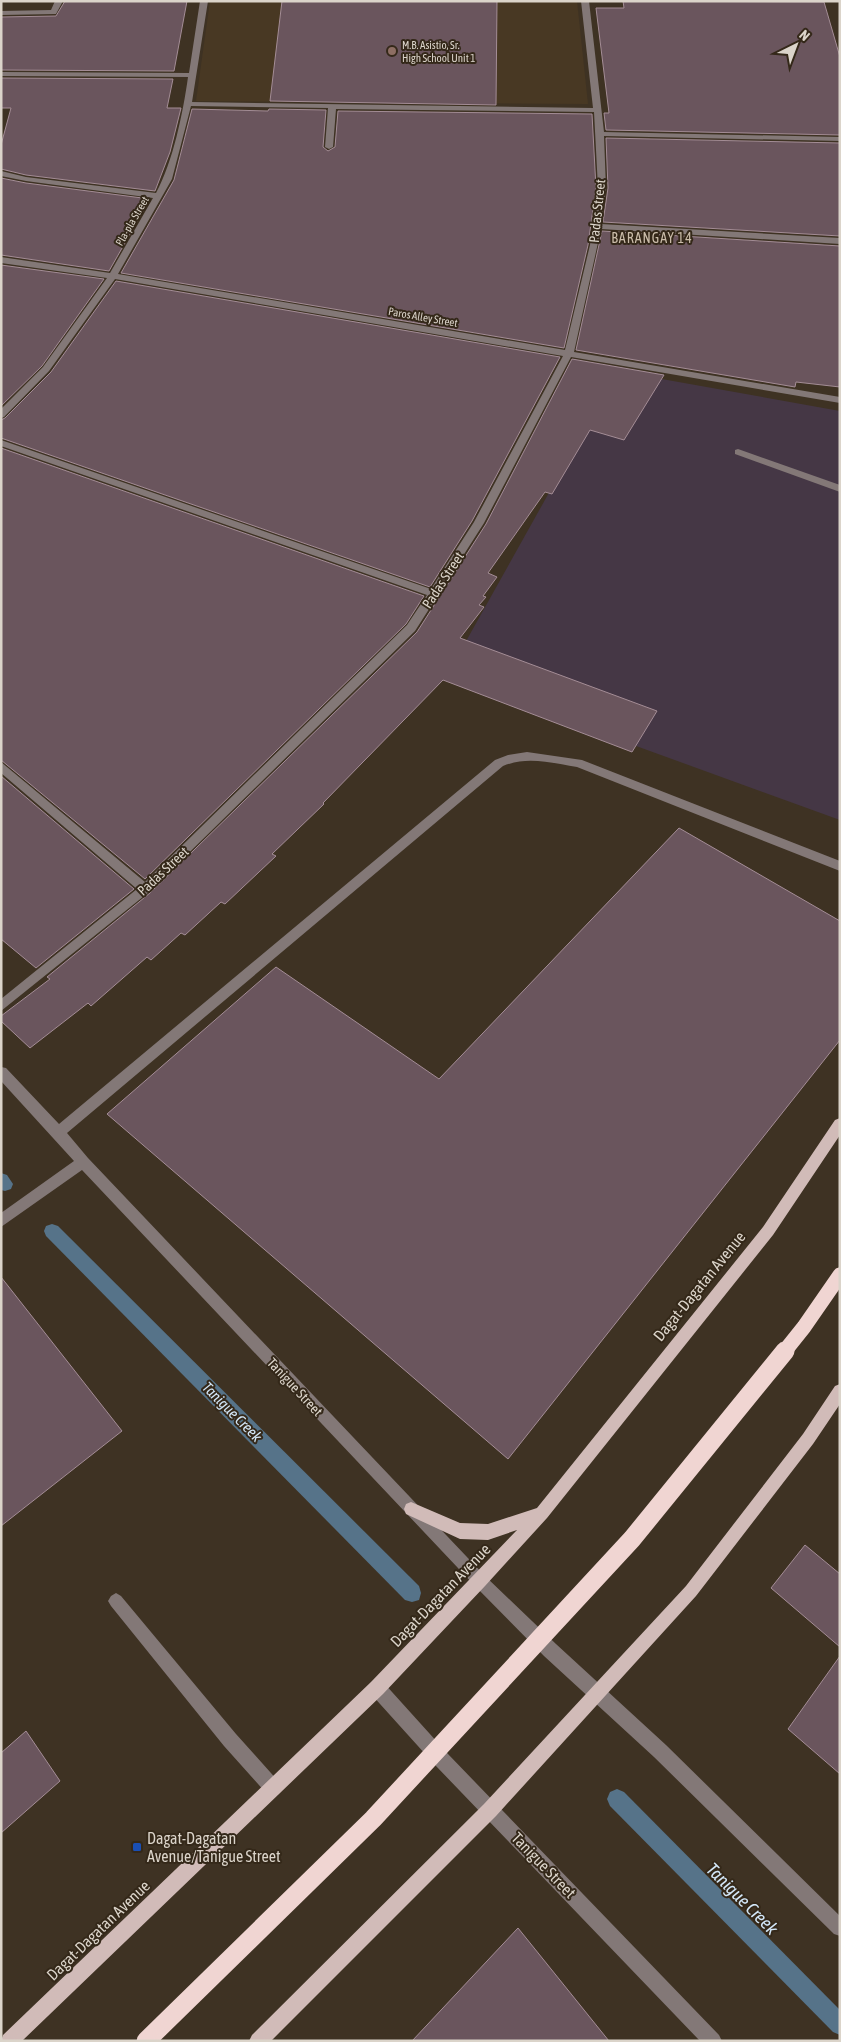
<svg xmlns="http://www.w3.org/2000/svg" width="841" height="2042" viewBox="0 0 841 2042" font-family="'Asap Condensed',sans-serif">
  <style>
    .built { fill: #483823 }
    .industrial { fill: #453745 }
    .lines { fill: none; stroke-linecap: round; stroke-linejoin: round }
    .stream { fill: #567389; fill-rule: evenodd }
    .building { fill: #6a555d; stroke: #a48d96 }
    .minor { fill: #837877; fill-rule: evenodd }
    .major { fill: #d1bbb8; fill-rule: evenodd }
    .highway-bridge-far1 { stroke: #f0d5d2; stroke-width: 15 }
    .highway-bridge { stroke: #f0d5d2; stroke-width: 19 }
    .education-dot { fill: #8d6e63; stroke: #342819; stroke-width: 2 }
    .transit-dot { fill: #1a4fb4; stroke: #342819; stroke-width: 2 }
    .labels { text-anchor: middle; stroke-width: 4; stroke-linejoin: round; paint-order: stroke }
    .far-poi-label { font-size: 11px; fill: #dbd4ca; stroke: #342819; text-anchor: start }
    .far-street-label { font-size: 11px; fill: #dbd4ca; stroke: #342819 }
    .street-label { font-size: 14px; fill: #dbd4ca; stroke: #342819 }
    .far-quarter-label { font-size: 14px; letter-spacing: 1px; fill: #cbbdaa; stroke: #342819 }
    .water-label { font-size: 15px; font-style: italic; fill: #d3e7f8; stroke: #342819 }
    .near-street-label { font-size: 16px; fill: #dbd4ca; stroke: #342819 }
    .near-poi-label { font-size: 16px; fill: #dbd4ca; stroke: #342819; text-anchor: start }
    .near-water-label { font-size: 18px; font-style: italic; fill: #d3e7f8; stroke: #342819 }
  </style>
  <rect width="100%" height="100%" fill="#3e3223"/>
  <polygon class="built" points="210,1 577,1 588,104 196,101"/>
  <polygon class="industrial" points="617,371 840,411 840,820 446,677"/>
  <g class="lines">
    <g class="stream">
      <polygon points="1,1173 7,1175 13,1184 11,1189 5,1191 1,1190"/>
      <polygon points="52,1224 58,1226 419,1586 421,1593 419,1600 412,1602 405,1600 46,1236 44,1231 46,1226"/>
      <polygon points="617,1789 624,1792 840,2010 840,2035 833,2032 610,1806 607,1799 610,1792"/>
    </g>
  </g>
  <g class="building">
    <polygon points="65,1 187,1 174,71 1,70 1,17 56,16"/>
    <polygon points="282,1 497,1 496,105 270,101"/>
    <polygon points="623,1 824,2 840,57 840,135 606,130 604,113 609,113 596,8 624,8"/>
    <polygon points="1,78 173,79 167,108 181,108 170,152 155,191 26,175 1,169 1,145 11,108 1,108"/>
    <polygon points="192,109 268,111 269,109 326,110 323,147 328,151 335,147 338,111 592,114 596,188 588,245 564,348 121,273 174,180"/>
    <polygon points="606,138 840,143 840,236 603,222 608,188"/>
    <polygon points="1,178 26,183 150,199 109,271 1,255"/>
    <polygon points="602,231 840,246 840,387 796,382 795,387 576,350"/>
    <polygon points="1,265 104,279 42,366 1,406"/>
    <polygon points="116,281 560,357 472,521 430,587 1,438 1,420 5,418 51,372"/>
    <polygon points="572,359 664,375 624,440 590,430 552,494 545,492 488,573 497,577 483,596 486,597 479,605 484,607 460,638 657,711 632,752 443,680 323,803 324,804 272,854 276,856 225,904 221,902 185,935 181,933 151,960 147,957 91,1006 88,1003 30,1048 1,1021 1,1016 50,979 47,977 150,893 417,632 486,524"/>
    <polygon points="1,448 424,596 406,624 145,879 1,760"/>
    <polygon points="1,776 134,889 36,968 1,939"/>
    <polygon points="679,828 840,921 840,1040 508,1459 107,1114 276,967 439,1079"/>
    <polygon points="1,1277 122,1431 1,1526"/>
    <polygon points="805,1545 840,1574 840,1647 771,1588"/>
    <polygon points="840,1656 840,1774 788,1729"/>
    <polygon points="26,1731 60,1781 1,1833 1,1753"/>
    <polygon points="518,1928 609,2041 412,2041"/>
  </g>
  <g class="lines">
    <g class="minor">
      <polygon points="55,1 63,1 56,14 1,15 1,11 51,10"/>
      <path d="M200 1H208L192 102 593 108 581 1H589L604 132 840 137V141L604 136 606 188 601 224 840 238V244L601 229 574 352 840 397V403L571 357 484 523 415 631 149 892 1 1011V999L137 889 1 773V762L145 882 407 625 427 595 1 446V440L431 589 474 522 563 356 115 279 49 371 4 417 1 418V409L43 367 107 278 1 263V257L110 273 153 198 26 181 1 176V171L26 177 156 193C173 162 183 113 188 77L1 76V72L189 73ZM191 106 328 108 325 147 329 149 333 147 336 109 594 112 598 188 590 245 565 350 118 274 172 179Z"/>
      <polygon points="738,449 840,485 840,492 735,454 735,450"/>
      <path d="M527 752 582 760 840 861V871L577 767C552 763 527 756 503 766L67 1133 88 1158 485 1576 556 1644 666 1745 840 1916V1936L834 1934 654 1757 544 1656 475 1586 82 1170 1 1227V1213L74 1161 1 1081V1067L6 1068 59 1124 495 760 508 755Z"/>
      <polygon points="116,1593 121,1596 236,1734 279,1782 281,1788 279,1794 273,1796 267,1794 224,1746 111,1606 108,1601 111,1596"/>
      <polygon points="377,1680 383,1682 448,1754 719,2035 722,2041 700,2041 436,1766 371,1694 369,1688 371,1682"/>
    </g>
    <g class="major">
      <polygon points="840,1118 840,1135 773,1235 547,1518 485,1586 383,1694 22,2041 1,2041 3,2035 371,1682 517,1530 488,1540 460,1539 406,1514 404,1509 406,1504 411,1502 460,1523 488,1524 537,1508 763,1227 835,1120"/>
      <polygon points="840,1384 840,1404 813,1444 696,1596 496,1816 271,2041 249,2041 252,2035 484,1804 686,1586 803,1434 835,1386"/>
    </g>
    <polyline class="highway-bridge-far1" points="784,1352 804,1327 840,1275"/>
    <polyline class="highway-bridge" points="146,2041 373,1819 632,1539 785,1351"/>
  </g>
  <circle class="education-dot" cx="392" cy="51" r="5"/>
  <rect class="transit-dot" x="132" y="1842" width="10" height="10" rx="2.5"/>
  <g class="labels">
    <g class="far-poi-label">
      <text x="402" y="49">M.B. Asistio, Sr.<tspan x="402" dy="13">High School Unit 1</tspan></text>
    </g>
    <g class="far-street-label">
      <text transform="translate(132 221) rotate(-60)" y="4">Pla-pla Street</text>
      <text transform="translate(423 317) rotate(10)" y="4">Paros Alley Street</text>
    </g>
    <g class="street-label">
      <text transform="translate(597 211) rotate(-84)" y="5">Padas Street</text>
      <text transform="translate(443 580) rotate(-57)" y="5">Padas Street</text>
      <text transform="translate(163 871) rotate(-43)" y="5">Padas Street</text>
      <text transform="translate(295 1387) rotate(47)" y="5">Tanigue Street</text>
    </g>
    <g class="far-quarter-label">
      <text x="652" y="243">BARANGAY 14</text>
    </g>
    <g class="water-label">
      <text transform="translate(232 1412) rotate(45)" y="5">Tanigue Creek</text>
    </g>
    <g class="near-street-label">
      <text transform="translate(699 1286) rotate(-51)" y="6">Dagat-Dagatan Avenue</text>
      <text transform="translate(440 1595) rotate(-46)" y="6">Dagat-Dagatan Avenue</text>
      <text transform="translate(544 1865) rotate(46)" y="6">Tanigue Street</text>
      <text transform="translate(98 1930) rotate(-44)" y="6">Dagat-Dagatan Avenue</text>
    </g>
    <g class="near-poi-label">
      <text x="147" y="1844">Dagat-Dagatan<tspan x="147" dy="18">Avenue/Tanigue Street</tspan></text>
    </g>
    <g class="near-water-label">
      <text transform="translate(742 1899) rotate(45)" y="6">Tanigue Creek</text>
    </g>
  </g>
  <rect width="841" height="2042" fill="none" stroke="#dbd4ca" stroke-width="5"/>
  <g transform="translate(796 45) rotate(42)" stroke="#342819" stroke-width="4" paint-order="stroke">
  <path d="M0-4L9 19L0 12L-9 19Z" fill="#dbd4ca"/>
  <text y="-8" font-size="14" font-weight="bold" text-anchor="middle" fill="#dbd4ca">N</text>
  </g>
</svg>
